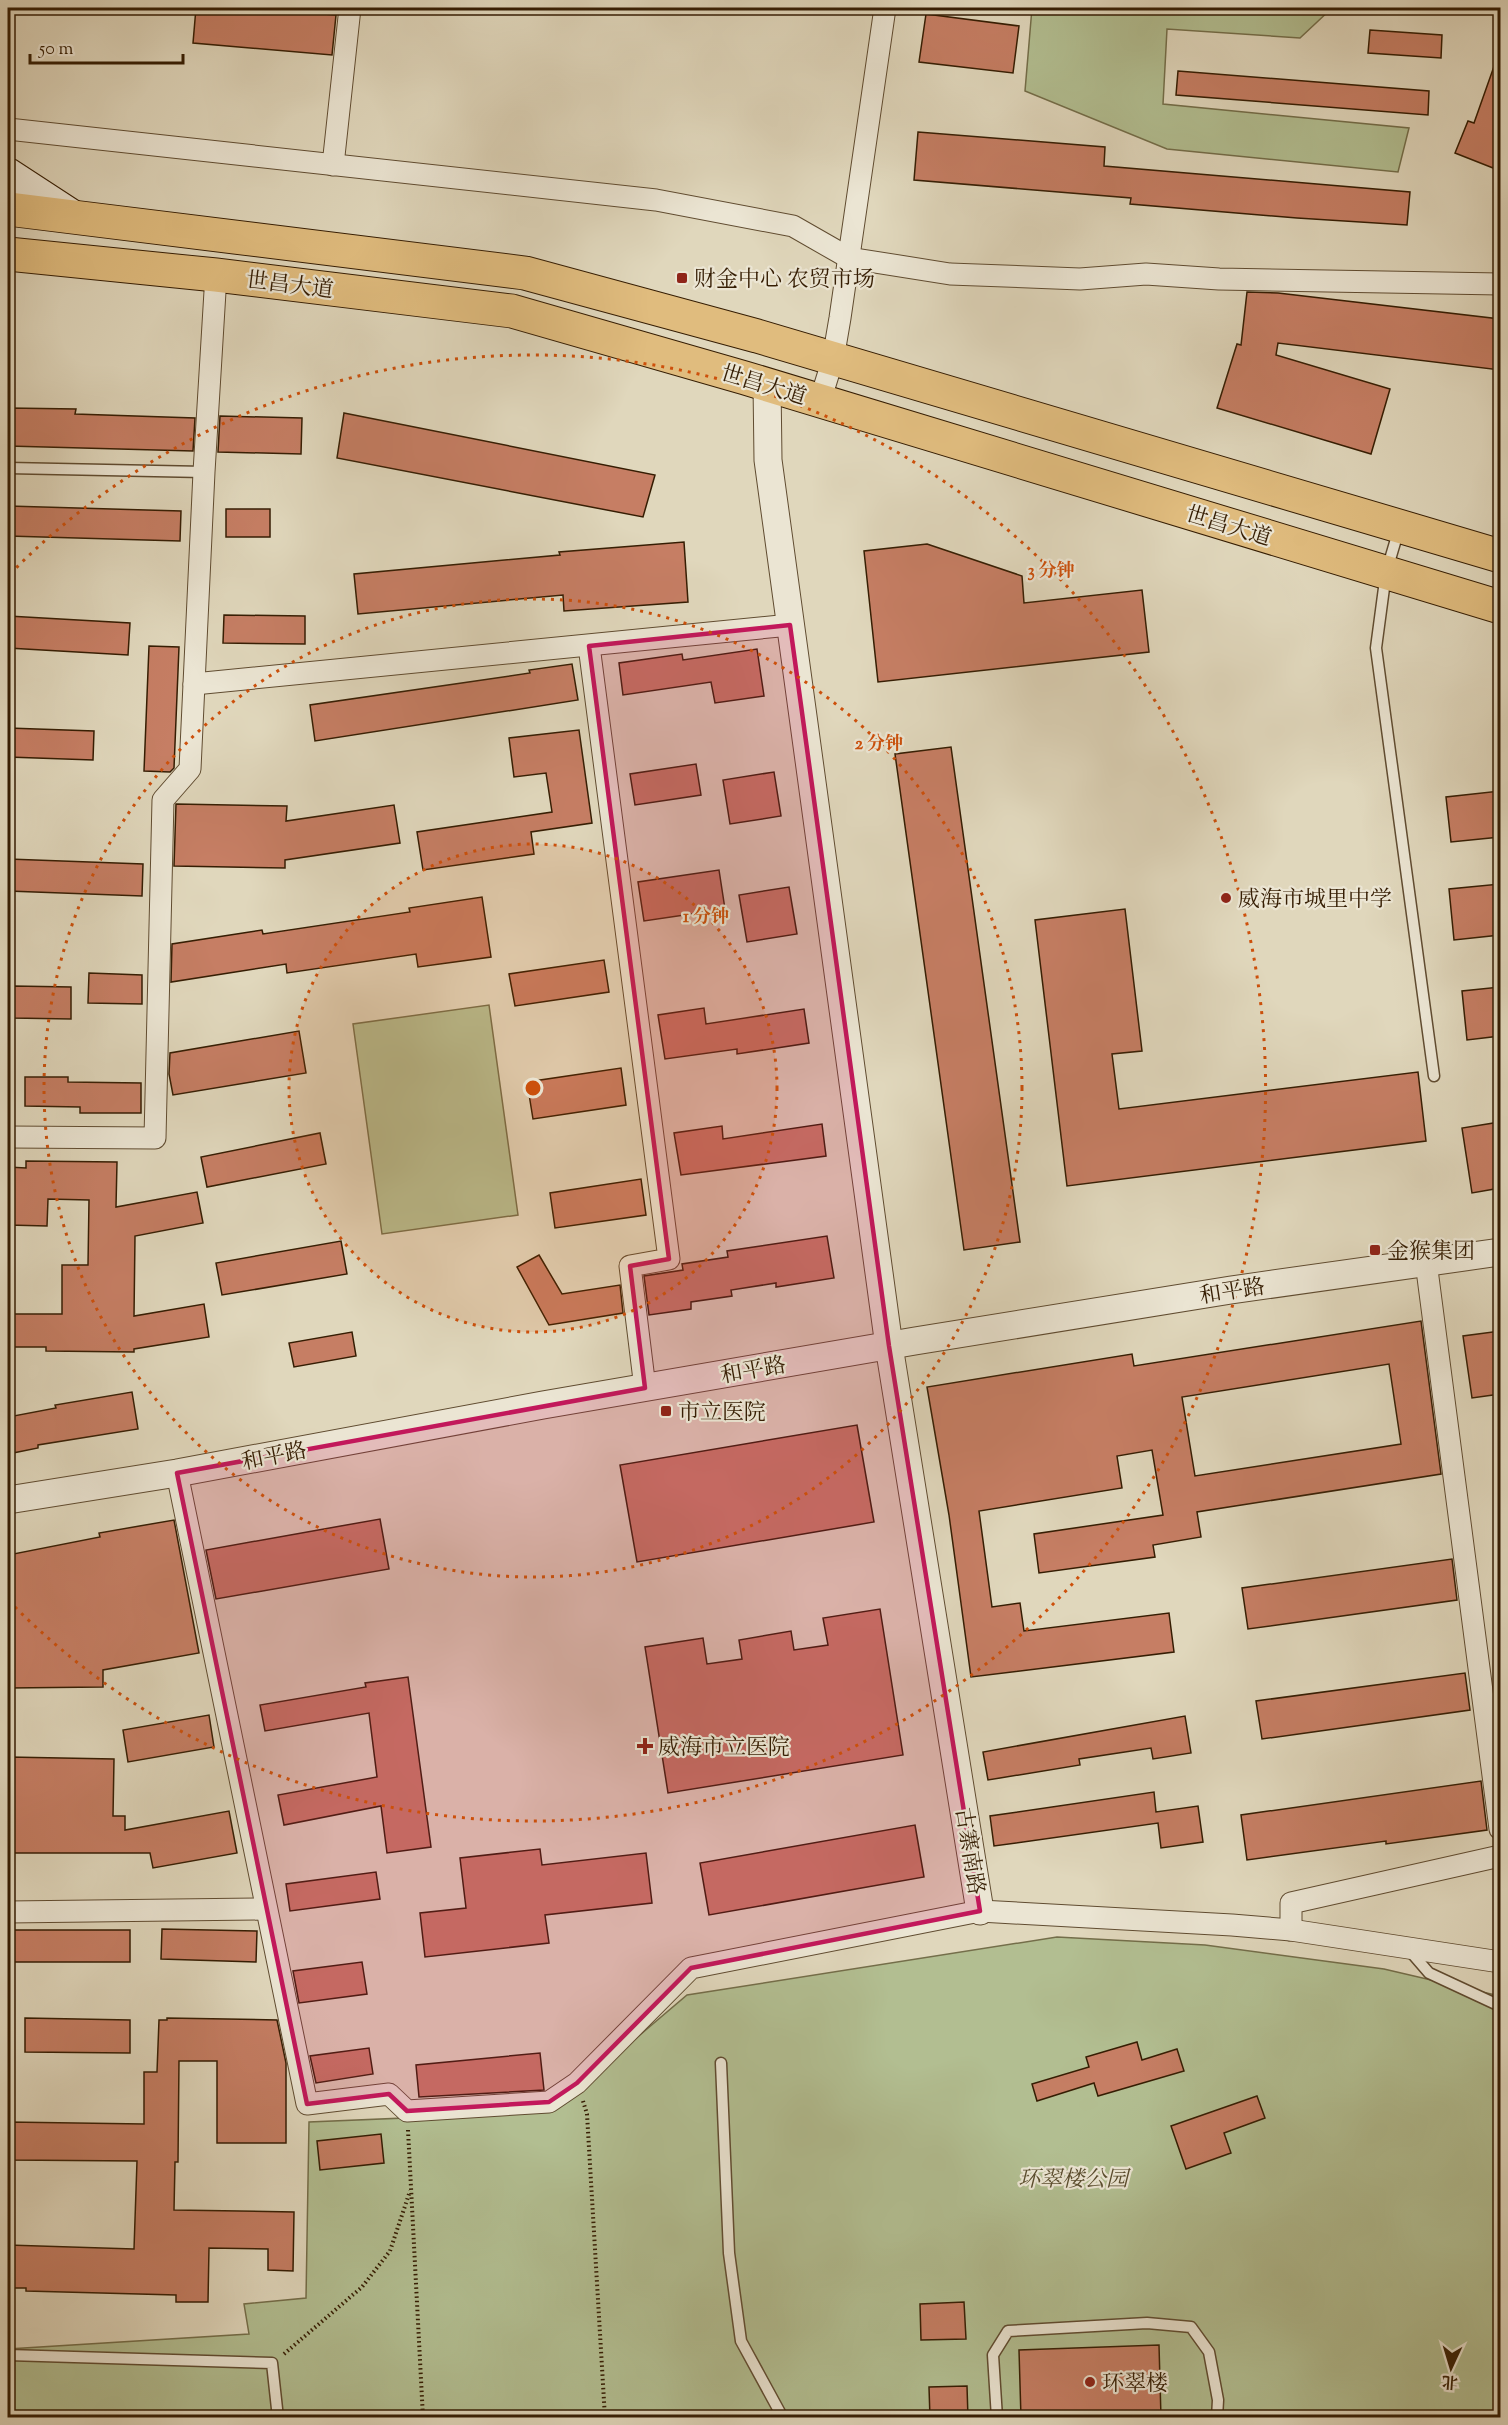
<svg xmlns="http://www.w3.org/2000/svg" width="1508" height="2425" viewBox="0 0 1508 2425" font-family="'Sorts Mill Goudy','Noto Serif SC',serif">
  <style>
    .green { fill: #b2be91; stroke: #746e4a; stroke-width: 1.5 }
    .building { fill: #c67e64; stroke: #351d03; stroke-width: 1.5; fill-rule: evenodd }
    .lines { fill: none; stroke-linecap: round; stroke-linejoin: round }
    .service-casing { stroke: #604c31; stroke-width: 13 }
    .minor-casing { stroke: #604c31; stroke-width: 23 }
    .tertiary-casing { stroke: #604c31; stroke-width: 29 }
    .secondary-casing { stroke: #351d03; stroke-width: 32 }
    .primary-casing { stroke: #351d03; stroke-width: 35 }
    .path { stroke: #351d03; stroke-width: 4; stroke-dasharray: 1.5 3; stroke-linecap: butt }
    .service { stroke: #ebe5d3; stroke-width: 10 }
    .minor { stroke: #ebe5d3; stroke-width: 21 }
    .tertiary { stroke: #ebe5d3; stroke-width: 27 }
    .secondary { stroke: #ebe5d3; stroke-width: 30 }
    .primary { stroke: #e0bc7e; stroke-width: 33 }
    .marked { fill: #c2185b; fill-opacity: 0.2; stroke: #c2185b; stroke-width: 4.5; stroke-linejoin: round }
    .ring { fill: none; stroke: #cd500b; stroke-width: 3; stroke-dasharray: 3 6 }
    .poi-dot { fill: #8f2418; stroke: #ebe5d3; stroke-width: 2 }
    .labels { text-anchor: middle; stroke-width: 4.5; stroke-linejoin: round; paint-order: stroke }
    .poi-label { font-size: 22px; fill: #351d03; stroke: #ebe5d3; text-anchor: start }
    .street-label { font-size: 22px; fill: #351d03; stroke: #ebe5d3 }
    .park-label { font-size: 22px; font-style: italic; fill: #5a4d2e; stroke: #ebe5d3 }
    .centre { fill: #cd500b; stroke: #ebe5d3; stroke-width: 3 }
    .ring-label { font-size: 18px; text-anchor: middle; font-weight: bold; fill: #cd500b; stroke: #ebe5d3; stroke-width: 4.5; stroke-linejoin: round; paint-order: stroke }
  </style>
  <rect width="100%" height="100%" fill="#e0d7bc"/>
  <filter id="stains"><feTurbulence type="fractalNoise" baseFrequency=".00333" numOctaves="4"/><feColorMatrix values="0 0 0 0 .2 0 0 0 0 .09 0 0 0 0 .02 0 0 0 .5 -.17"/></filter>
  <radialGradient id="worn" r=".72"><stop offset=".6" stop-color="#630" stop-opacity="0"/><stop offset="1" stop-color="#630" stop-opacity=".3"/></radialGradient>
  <g class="green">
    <polygon points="1032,8 1332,8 1300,38 1167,29 1163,104 1409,128 1398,172 1167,149 1025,91"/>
    <polygon points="489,1005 518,1215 382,1234 353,1024"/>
    <polygon points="1057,1937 1205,1945 1384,1969 1500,1996 1500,2417 8,2418 8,2349 249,2334 244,2304 306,2298 309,2122 549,2112 687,1995"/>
  </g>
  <g class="building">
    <polygon points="196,8 247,8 336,15 332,55 193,43"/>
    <polygon points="926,14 1019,26 1013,73 919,62"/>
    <polygon points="1370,30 1442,35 1441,58 1368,53"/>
    <polygon points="1498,55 1500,56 1500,150 1493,168 1455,153 1468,121 1474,123"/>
    <polygon points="1178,71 1429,91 1428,115 1176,95"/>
    <polygon points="918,132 1105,147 1104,166 1410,192 1407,225 1297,218 1130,204 1131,198 914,180"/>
    <polygon points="1247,292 1278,293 1500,319 1500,370 1278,343 1276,355 1390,389 1371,454 1217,408 1237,344 1241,345"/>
    <polygon points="8,408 76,409 75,414 195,418 193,451 8,446"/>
    <polygon points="344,413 655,475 643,517 337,458"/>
    <polygon points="220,416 302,418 301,454 218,452"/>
    <polygon points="8,506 181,511 180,541 8,536"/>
    <rect x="226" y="509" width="44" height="28"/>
    <polygon points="684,542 688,602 564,611 563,595 358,614 354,574 560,555 559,552"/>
    <polygon points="927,544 1022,576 1024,603 1142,590 1149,652 878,682 864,551"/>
    <polygon points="224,615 305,616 305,644 223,643"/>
    <polygon points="8,616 130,623 128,655 8,648"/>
    <polygon points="149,646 179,647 174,768 170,772 144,771"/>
    <polygon points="757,649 764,696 715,703 711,682 623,695 619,663 682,654 683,660"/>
    <polygon points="572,664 578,700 315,741 310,705 530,673 529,670"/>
    <polygon points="8,728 94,731 93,760 8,757"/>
    <polygon points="579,730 592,823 531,832 534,854 423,870 417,832 552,812 546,773 514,777 509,738"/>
    <polygon points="951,747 1020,1242 964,1250 895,754"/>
    <polygon points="696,764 701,795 635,805 630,774"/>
    <polygon points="774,772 781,816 730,824 723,780"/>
    <polygon points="1500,791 1500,837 1451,842 1446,797"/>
    <polygon points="176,804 287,806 286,821 394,805 400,843 285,860 285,868 174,866"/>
    <polygon points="8,859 143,864 142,896 8,891"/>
    <polygon points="719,870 725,909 644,921 638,882"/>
    <polygon points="1500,884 1500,935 1454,940 1449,889"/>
    <polygon points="789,887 797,934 747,942 739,895"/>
    <polygon points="482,897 491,957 418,967 416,954 287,973 286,964 171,982 172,944 262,930 263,934 410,912 409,908"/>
    <polygon points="1125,909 1142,1051 1112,1054 1119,1109 1418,1072 1426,1141 1067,1186 1035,920"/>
    <polygon points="604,960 609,992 515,1006 509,974"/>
    <polygon points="89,973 142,975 142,1004 88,1003"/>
    <polygon points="13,986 71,987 71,1019 12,1018"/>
    <polygon points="1500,987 1500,1036 1467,1040 1462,991"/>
    <polygon points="704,1008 706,1024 804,1009 809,1043 737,1054 737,1049 665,1059 658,1015"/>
    <polygon points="299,1031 306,1073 173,1095 169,1074 170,1053"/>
    <polygon points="621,1068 626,1105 533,1119 527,1082"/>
    <polygon points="25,1077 68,1077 68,1082 141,1083 141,1113 80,1113 80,1107 25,1106"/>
    <polygon points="1500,1122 1500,1188 1472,1193 1462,1128"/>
    <polygon points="822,1124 826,1156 681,1175 674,1133 722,1126 723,1139"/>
    <polygon points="320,1133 326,1164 207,1187 201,1157"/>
    <polygon points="26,1161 117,1162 116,1207 197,1192 203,1223 135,1236 134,1316 204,1304 209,1337 134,1349 134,1352 46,1351 46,1347 8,1347 8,1314 62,1314 62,1265 88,1265 89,1200 48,1199 47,1226 8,1225 8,1167 26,1168"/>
    <polygon points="641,1179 646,1215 555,1228 550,1193"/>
    <polygon points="827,1236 834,1278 776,1287 776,1283 731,1290 732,1296 691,1302 691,1309 649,1315 644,1276 683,1270 682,1264 728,1257 727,1251"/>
    <polygon points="341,1241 347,1274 222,1295 216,1263"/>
    <polygon points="539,1255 562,1294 620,1285 623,1313 549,1325 517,1267"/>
    <path d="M1421 1321 1441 1474 1197 1512 1201 1537 1153 1545 1155 1557 1039 1573 1034 1534 1163 1515 1152 1450 1117 1456 1122 1488 979 1511 992 1607 1020 1603 1024 1631 1169 1613 1174 1652 971 1677 949 1515 927 1387 1132 1354 1134 1366ZM1389 1364 1401 1444 1195 1476 1182 1397Z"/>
    <polygon points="1500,1331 1500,1394 1472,1398 1463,1336"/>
    <polygon points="352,1332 356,1356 294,1367 289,1343"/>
    <polygon points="132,1392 138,1429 38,1445 38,1448 8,1454 8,1417 56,1408 55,1405"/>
    <polygon points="857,1425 874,1522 637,1562 620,1465"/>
    <polygon points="380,1519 389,1569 216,1599 206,1550"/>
    <polygon points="174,1520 199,1653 103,1670 103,1687 8,1688 8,1555 100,1537 99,1533"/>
    <polygon points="1452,1559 1457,1600 1248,1629 1242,1588"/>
    <polygon points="880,1609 903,1755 668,1793 645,1647 703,1638 707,1664 742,1659 739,1640 791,1631 794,1650 828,1645 823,1618"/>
    <polygon points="1465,1673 1470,1710 1262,1739 1256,1701"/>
    <polygon points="408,1677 431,1847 387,1853 381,1806 284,1825 278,1795 377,1777 369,1713 265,1731 260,1705 366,1687 365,1683"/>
    <polygon points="209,1715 214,1747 128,1762 123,1730"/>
    <polygon points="1185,1716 1191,1753 1153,1759 1151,1748 1079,1759 1080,1765 988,1780 983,1752"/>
    <polygon points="8,1757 114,1759 113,1816 125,1816 125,1830 229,1811 237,1853 153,1868 150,1853 9,1853"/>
    <polygon points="1481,1781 1487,1830 1386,1844 1386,1841 1247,1860 1241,1815"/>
    <polygon points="1154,1792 1156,1812 1198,1806 1203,1842 1161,1848 1158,1823 994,1846 990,1816"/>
    <polygon points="915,1825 924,1877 709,1915 700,1863"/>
    <polygon points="540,1849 542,1865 646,1853 652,1903 545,1915 549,1943 425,1957 420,1913 466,1908 460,1858"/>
    <polygon points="376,1872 380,1899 290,1911 286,1884"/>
    <polygon points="162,1929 257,1931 256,1962 161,1959"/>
    <rect x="14" y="1930" width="116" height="32"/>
    <polygon points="362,1962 367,1994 299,2003 293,1971"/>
    <polygon points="25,2018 130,2020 130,2053 25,2052"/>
    <polygon points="167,2018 277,2020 286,2063 286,2143 217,2143 217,2061 179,2061 178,2162 175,2162 174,2210 294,2212 293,2271 268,2270 268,2249 209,2248 208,2302 176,2302 176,2295 26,2291 26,2288 8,2288 8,2245 134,2249 137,2161 8,2160 8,2122 144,2124 144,2072 157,2072 159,2020 167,2020"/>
    <polygon points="1137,2042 1142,2060 1177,2049 1184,2071 1098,2096 1094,2083 1037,2101 1032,2084 1089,2067 1086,2057"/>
    <polygon points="369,2048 373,2074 316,2083 310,2056"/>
    <polygon points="540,2053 544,2090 419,2097 416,2065"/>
    <polygon points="1257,2096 1265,2118 1224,2133 1231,2153 1186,2169 1171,2126"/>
    <polygon points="381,2134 384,2163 320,2170 317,2141"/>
    <polygon points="964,2302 966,2339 921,2340 920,2304"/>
    <polygon points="1159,2345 1161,2418 1021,2418 1019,2350"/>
    <polygon points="967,2386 968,2418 930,2418 929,2387"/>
  </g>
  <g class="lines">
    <defs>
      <g id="service">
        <polyline points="8,468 204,472"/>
        <polyline points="1399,529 1386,573 1376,648 1434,1076"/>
        <polyline points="1410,1951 1429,1973 1500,2006"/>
        <polyline points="721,2063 729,2253 741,2341 783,2418"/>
        <polyline points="8,2355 272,2363 278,2418"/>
        <polyline points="997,2418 993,2355 1008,2331 1147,2323 1191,2327 1209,2352 1218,2400 1217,2418"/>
      </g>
      <g id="minor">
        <polyline points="8,129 656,200 793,226 849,258 950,274 1080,279 1146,274 1219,279 1500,284"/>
        <polyline points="333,165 350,8"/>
        <polyline points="820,401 833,359 840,318 885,8"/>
        <polyline points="589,646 669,1259 630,1266 645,1388"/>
        <polyline points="194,684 790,625"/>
        <polyline points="8,1137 155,1138 163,800 190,769 204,472 216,275"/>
        <polyline points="1426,1262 1500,1829"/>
        <polyline points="177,1473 307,2104 389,2094 407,2111 549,2102 577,2083 691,1968 980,1911 1232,1925 1291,1930 1500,1962"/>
        <polyline points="8,1912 266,1909"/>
        <polyline points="1291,1930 1291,1903 1500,1856"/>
      </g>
      <g id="tertiary">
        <polyline points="767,384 768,460 889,1346 980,1911"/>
        <polyline points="8,1500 177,1473 543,1405 915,1341 1231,1290 1500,1252"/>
      </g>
      <polyline id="secondary" points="8,173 77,218"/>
      <g id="primary">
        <polyline points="8,209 525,273 757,336 1500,556"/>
        <polyline points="8,254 216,275 512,311 745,378 1500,607"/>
      </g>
    </defs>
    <use href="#service" class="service-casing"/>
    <use href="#minor" class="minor-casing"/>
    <use href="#tertiary" class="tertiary-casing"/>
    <use href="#secondary" class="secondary-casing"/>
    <use href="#primary" class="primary-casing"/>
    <g class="path">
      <polyline points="583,2101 587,2114 605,2418"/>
      <polyline points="408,2130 423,2418"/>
      <polyline points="284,2354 362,2287 390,2251 410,2191"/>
    </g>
    <use href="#service" class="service"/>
    <use href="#minor" class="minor"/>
    <use href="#tertiary" class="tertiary"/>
    <use href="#secondary" class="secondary"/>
    <use href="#primary" class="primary"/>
  </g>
  <path class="marked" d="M790 625 889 1346 980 1911 691 1968 577 2083 549 2102 407 2111 389 2094 307 2104 177 1473 645 1388 630 1266 669 1259 589 646Z"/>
  <circle cx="533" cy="1088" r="244" fill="#cd500b" fill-opacity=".12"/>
  <g class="ring">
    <circle cx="533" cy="1088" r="244"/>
    <circle cx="533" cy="1088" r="489"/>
    <path d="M10 574A733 733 0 1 1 10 1602"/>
  </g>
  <g class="poi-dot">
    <rect x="676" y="272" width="12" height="12" rx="3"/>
    <circle cx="1226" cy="898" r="6"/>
    <rect x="1369" y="1244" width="12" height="12" rx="3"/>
    <rect x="660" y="1405" width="12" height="12" rx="3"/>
    <path d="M642 1737h6v6h6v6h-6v6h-6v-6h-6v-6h6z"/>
    <circle cx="1090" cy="2382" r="6"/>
  </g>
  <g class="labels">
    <g class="poi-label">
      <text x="694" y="286">财金中心 农贸市场</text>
      <text x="1238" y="906">威海市城里中学</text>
      <text x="1387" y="1258">金猴集团</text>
      <text x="678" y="1419">市立医院</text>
      <text x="658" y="1754">威海市立医院</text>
      <text x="1102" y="2390">环翠楼</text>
    </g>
    <g class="street-label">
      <text transform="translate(290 284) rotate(7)" y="8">世昌大道</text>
      <text transform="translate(764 384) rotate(17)" y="8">世昌大道</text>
      <text transform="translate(1229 525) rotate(17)" y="8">世昌大道</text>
      <text transform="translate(1232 1290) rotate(-9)" y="8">和平路</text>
      <text transform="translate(753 1369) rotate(-10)" y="8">和平路</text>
      <text transform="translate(274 1455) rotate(-11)" y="8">和平路</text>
      <text transform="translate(971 1851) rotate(81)" y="8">古寨南路</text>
    </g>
    <g class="park-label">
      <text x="1073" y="2186">环翠楼公园</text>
    </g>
  </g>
  <circle cx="533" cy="1088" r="9" class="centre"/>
  <g class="ring-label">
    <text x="1051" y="576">3 分钟</text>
    <text x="879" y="749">2 分钟</text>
    <text x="706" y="922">1 分钟</text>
  </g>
  <rect width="1508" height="2425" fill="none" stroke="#e0d7bc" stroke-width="30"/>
  <rect x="9" y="9" width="1490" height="2407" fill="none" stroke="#351d03" stroke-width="3"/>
  <rect x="15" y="15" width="1478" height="2395" fill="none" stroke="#351d03" stroke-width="1.5"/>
  <g transform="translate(1451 2368) rotate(184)" stroke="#ebe5d3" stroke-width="4.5" paint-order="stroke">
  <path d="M0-4.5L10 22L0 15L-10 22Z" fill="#351d03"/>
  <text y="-9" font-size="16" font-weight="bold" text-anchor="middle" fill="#351d03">北</text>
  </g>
  <path d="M30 54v9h153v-9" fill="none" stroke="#351d03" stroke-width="3"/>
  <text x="39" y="54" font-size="18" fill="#351d03" stroke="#ebe5d3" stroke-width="4.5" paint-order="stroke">50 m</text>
  <rect width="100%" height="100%" filter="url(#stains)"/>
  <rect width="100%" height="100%" fill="url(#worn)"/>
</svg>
